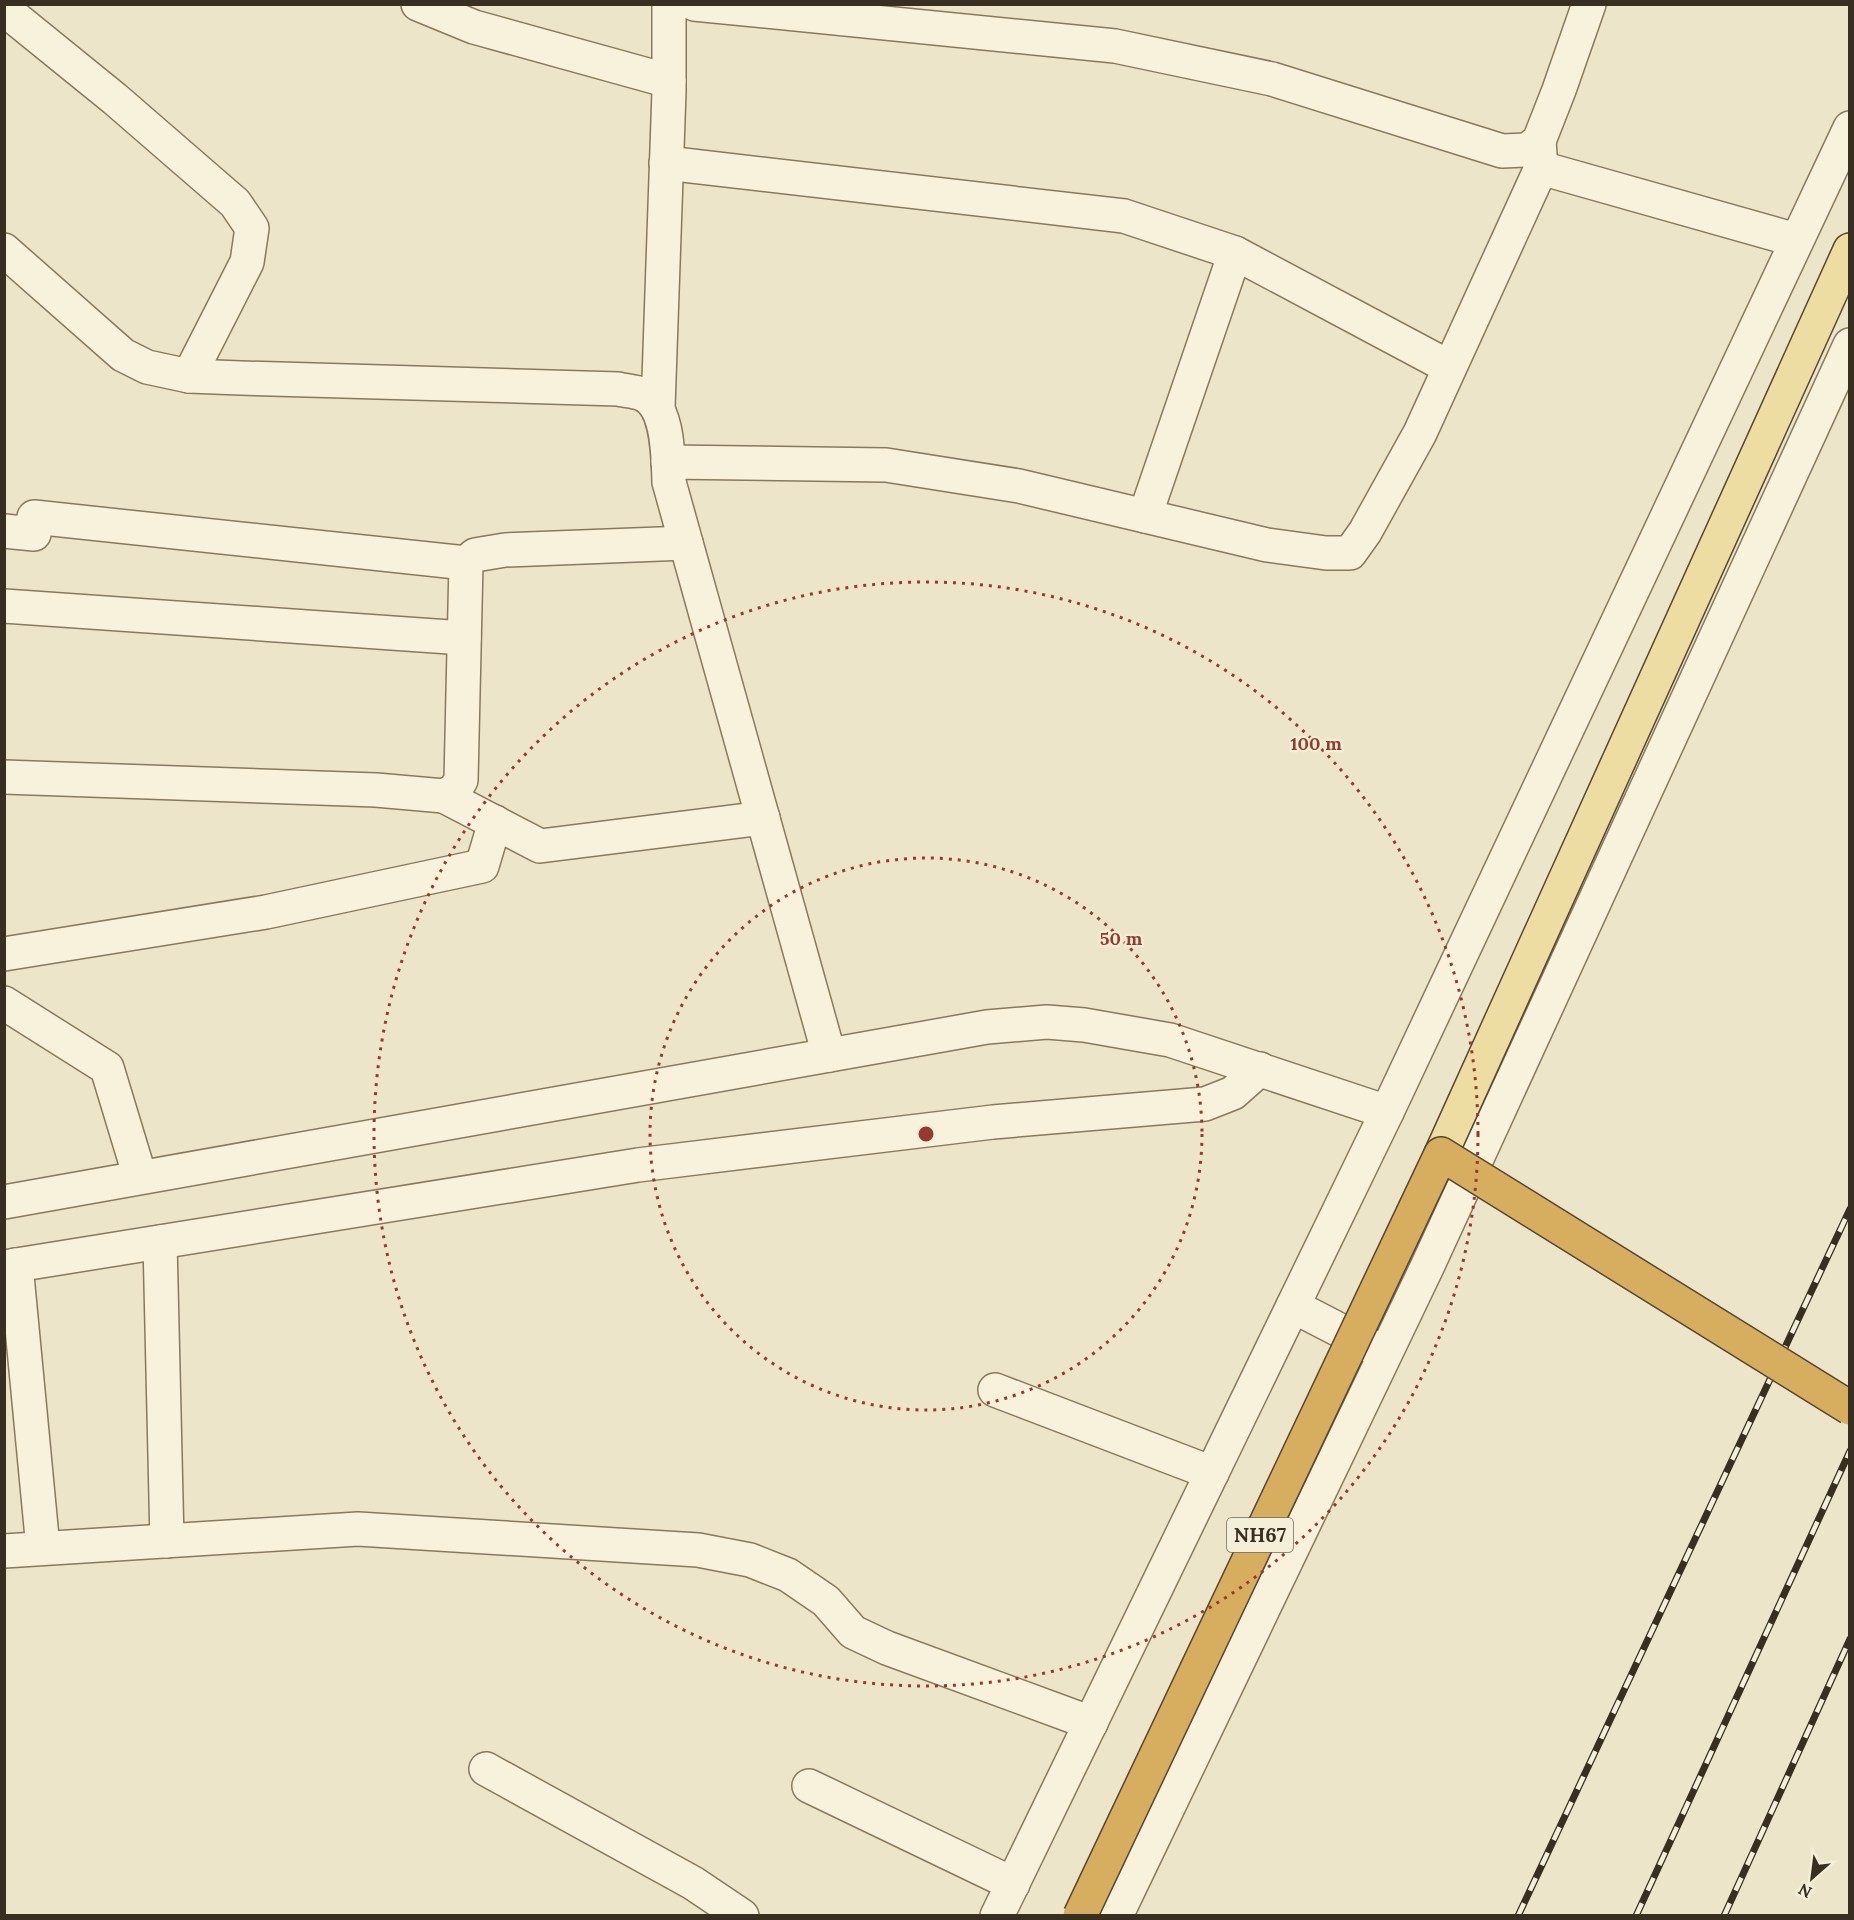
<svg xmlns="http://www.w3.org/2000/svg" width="1854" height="1920" viewBox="0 0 1854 1920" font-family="Lora,serif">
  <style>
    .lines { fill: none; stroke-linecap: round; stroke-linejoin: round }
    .street-casing { stroke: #88795e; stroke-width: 36 }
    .primary-casing { stroke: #574632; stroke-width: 36 }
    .street { stroke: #f8f2dc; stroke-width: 33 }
    .primary { stroke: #eddda3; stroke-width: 33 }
    .rail-casing { stroke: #392f21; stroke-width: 7 }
    .rail { stroke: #f4efd8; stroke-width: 4.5; stroke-dasharray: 14; stroke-linecap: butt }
    .highway-bridge-casing { stroke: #574632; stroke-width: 36; stroke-linecap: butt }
    .highway-bridge { stroke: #d7ad5f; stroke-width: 33 }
    .ring { fill: none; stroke: #953931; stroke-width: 3; stroke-dasharray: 3 6 }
    .labels { text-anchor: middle; stroke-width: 4.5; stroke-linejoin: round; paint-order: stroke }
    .shield { fill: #f4efd8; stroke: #716958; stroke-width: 1.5 }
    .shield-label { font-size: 20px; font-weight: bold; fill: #392f21 }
    .centre { fill: #953931; stroke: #f4efd8; stroke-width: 3 }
    .ring-label { font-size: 18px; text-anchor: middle; font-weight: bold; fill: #953931; stroke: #f4efd8; stroke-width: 4.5; stroke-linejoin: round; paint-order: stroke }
  </style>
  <rect width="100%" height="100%" fill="#ede5c9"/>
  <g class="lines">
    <defs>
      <g id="street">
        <polyline points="418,4 474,27 669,81"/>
        <polyline points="694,4 1115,46 1272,79 1502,151 1527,150 1539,141 1559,90 1589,4"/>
        <polyline points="4,9 115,99 235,203 252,228 247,262 189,376"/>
        <polyline points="666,163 1124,216 1235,253 1449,367"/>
        <polyline points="1541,168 1796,240"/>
        <path d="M4 250 123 355 147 367 189 376 241 378 618 389C626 391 634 391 642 394 669 405 668 457 669 482L829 1055"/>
        <polyline points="658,408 669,91 669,4"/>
        <polyline points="668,462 886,465 1019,486 1267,545 1326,553 1350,553 1365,532 1420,433 1541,168 1539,141"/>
        <polyline points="1145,516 1235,253"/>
        <polyline points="34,517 466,563"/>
        <polyline points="4,531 34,534"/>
        <polyline points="4,606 464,638"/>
        <polyline points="4,777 376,790 444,796 455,790 461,780 466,563 475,555 505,550 686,543"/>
        <polyline points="444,796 540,846 763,818"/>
        <polyline points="4,954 266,912 482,866 495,822"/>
        <polyline points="4,1003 107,1068 140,1177"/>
        <polyline points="4,1202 987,1027 1047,1022 1084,1025 1170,1040 1387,1112"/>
        <polyline points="160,1242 167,1541"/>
        <polyline points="16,1265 43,1548"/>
        <polyline points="4,1267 638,1165 993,1122 1205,1104 1233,1093 1260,1069"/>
        <polyline points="1293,1306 1380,1351"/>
        <polyline points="995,1390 1212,1473"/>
        <polyline points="4,1551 358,1529 698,1550 750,1560 788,1575 826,1601 853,1632 887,1648 1091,1723"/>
        <polyline points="486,1769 693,1883 742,1916"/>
        <polyline points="809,1786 1013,1884"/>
        <polyline points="997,1916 1387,1112 1850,128"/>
        <polyline points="1116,1916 1428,1265 1850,345"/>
      </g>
      <polyline id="primary" points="1441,1154 1850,250"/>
    </defs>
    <use href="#street" class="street-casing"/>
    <use href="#primary" class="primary-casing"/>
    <use href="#street" class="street"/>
    <use href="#primary" class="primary"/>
    <defs>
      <g id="rail">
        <polyline points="1518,1916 1850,1209"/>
        <polyline points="1636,1916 1850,1451"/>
        <polyline points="1724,1916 1850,1639"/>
      </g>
    </defs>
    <use href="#rail" class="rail-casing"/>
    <use href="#rail" class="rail"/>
    <defs>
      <polyline id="highway-bridge" points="1080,1916 1441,1154 1850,1408"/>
    </defs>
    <use href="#highway-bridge" class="highway-bridge-casing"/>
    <use href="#highway-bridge" class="highway-bridge"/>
  </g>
  <g class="ring">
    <circle cx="926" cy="1134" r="276"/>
    <circle cx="926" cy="1134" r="552"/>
  </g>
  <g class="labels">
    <rect class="shield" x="1227" y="1518" width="66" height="34" rx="4.5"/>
    <g class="shield-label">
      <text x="1260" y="1542">NH67</text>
    </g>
  </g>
  <circle cx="926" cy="1134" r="9" class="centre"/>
  <g class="ring-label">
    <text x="1316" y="750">100 m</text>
    <text x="1121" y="945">50 m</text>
  </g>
  <rect width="1854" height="1920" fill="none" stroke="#392f21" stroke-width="12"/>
  <g transform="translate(1812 1878) rotate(208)" stroke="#f4efd8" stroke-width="4.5" paint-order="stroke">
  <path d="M0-4.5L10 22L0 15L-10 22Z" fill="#392f21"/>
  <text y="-9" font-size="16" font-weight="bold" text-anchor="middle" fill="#392f21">N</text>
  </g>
</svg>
